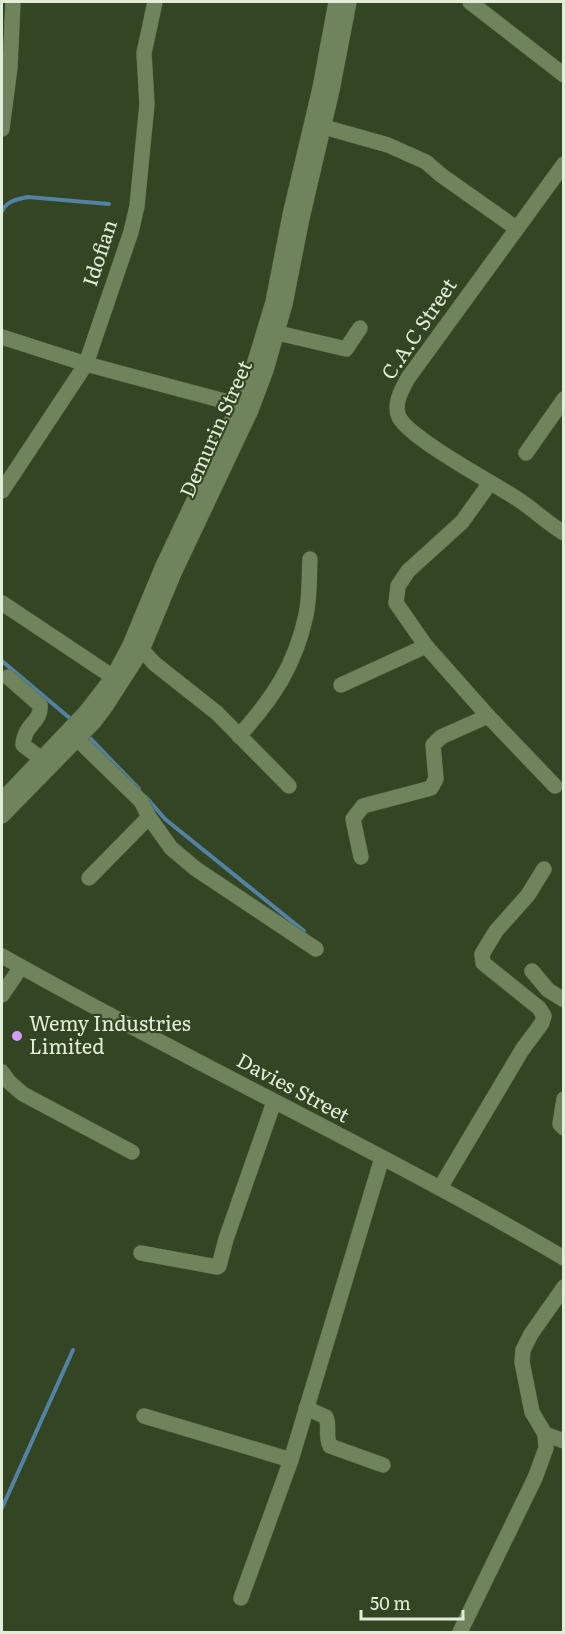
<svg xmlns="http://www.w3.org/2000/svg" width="565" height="1634" viewBox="0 0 565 1634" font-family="Literata,serif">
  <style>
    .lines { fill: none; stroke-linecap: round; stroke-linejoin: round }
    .stream { stroke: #5283a6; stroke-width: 4 }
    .minor-casing { stroke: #536142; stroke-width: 16 }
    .minor { stroke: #6f845d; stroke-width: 15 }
    .poi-dot { fill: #d59cfb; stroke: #334522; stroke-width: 2 }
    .labels { text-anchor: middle; stroke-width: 4.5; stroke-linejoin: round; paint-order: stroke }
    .street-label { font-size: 20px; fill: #e2edd8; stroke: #334522 }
    .poi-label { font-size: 20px; fill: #e2edd8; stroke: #334522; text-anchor: start }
  </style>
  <rect width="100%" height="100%" fill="#334522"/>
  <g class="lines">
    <g class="stream">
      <path d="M2 211C7 201 17 199 28 197L109 204"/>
      <polyline points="2,661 72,720"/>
      <polyline points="86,734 139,789"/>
      <polyline points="146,797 165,819 304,931"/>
      <polyline points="2,1508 73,1350"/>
    </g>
    <defs>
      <g id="minor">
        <polyline points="470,2 564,75"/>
        <polyline points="324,127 388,145 426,162 441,175 516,228"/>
        <polyline points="2,129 10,67 13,2"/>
        <path d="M564 164 408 378C402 389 393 404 399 417 409 438 493 483 516 498 532 508 547 523 564 533"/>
        <polyline points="278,333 346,349 360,328"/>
        <polyline points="2,337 86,364 239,405"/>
        <polyline points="526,453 564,399"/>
        <polyline points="490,483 462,522 408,571 398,586 396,603 426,646 488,716 555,786"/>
        <polyline points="2,491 86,364 131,232 137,206 147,104 144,53 155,2"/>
        <polyline points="2,603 113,677"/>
        <polyline points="142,650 155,664 217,713 289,786"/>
        <path d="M8 677 40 705C42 722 24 724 23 745L48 764"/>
        <polyline points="341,685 426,646"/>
        <polyline points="70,732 141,801 149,817 171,848 196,869 316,949"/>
        <path d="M239 736C273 698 295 666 306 615 310 597 309 577 310 559"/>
        <polyline points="2,800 85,713 113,677 130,645 162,568 239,405 254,365 273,302 290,215 320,88 336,2"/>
        <polyline points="2,816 94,722 106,706 142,650 174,573 251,410 266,370 285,304 302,218 332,90 349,2"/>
        <polyline points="361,857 353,819 363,806 431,788 436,779 433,745 441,737 488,716"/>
        <polyline points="89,878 149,817"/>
        <path d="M2 956C187 1061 380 1150 564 1258"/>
        <polyline points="532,971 548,990 564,1000"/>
        <polyline points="2,995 21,967"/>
        <polyline points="2,1072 9,1082 23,1094 132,1152"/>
        <polyline points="564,1099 560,1124 564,1128"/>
        <polyline points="440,1188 522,1050 542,1023 544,1016 539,1008 483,963 482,954 496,931 528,895 544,869"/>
        <polyline points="141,1253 217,1267 219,1266 226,1239 274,1102"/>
        <path d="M306 1408 326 1417C330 1427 325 1436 330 1446L383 1465"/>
        <polyline points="144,1416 291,1460"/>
        <polyline points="545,1434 564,1441"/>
        <polyline points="241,1598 291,1460 382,1158"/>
        <polyline points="460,1632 535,1478 546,1448 545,1434 532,1412 522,1362 523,1350 531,1334 564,1287"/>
      </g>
    </defs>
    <use href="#minor" class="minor-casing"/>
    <use href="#minor" class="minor"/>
  </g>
  <circle class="poi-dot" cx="17" cy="1036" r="6"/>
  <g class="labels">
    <g class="street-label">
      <text transform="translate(100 253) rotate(-72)" y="7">Idofian</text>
      <text transform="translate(419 329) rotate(-56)" y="7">C.A.C Street</text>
      <text transform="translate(216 429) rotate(-66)" y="7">Demurin Street</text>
      <text transform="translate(293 1088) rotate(28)" y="7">Davies Street</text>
    </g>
    <g class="poi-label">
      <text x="29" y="1031">Wemy Industries<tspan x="29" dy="23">Limited</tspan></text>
    </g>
  </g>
  <rect width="565" height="1634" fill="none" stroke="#e2edd8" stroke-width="6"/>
  <path d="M361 1610v9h102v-9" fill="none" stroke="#e2edd8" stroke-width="3"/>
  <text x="370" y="1610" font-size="18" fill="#e2edd8" stroke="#334522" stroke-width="4.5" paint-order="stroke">50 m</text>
</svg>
